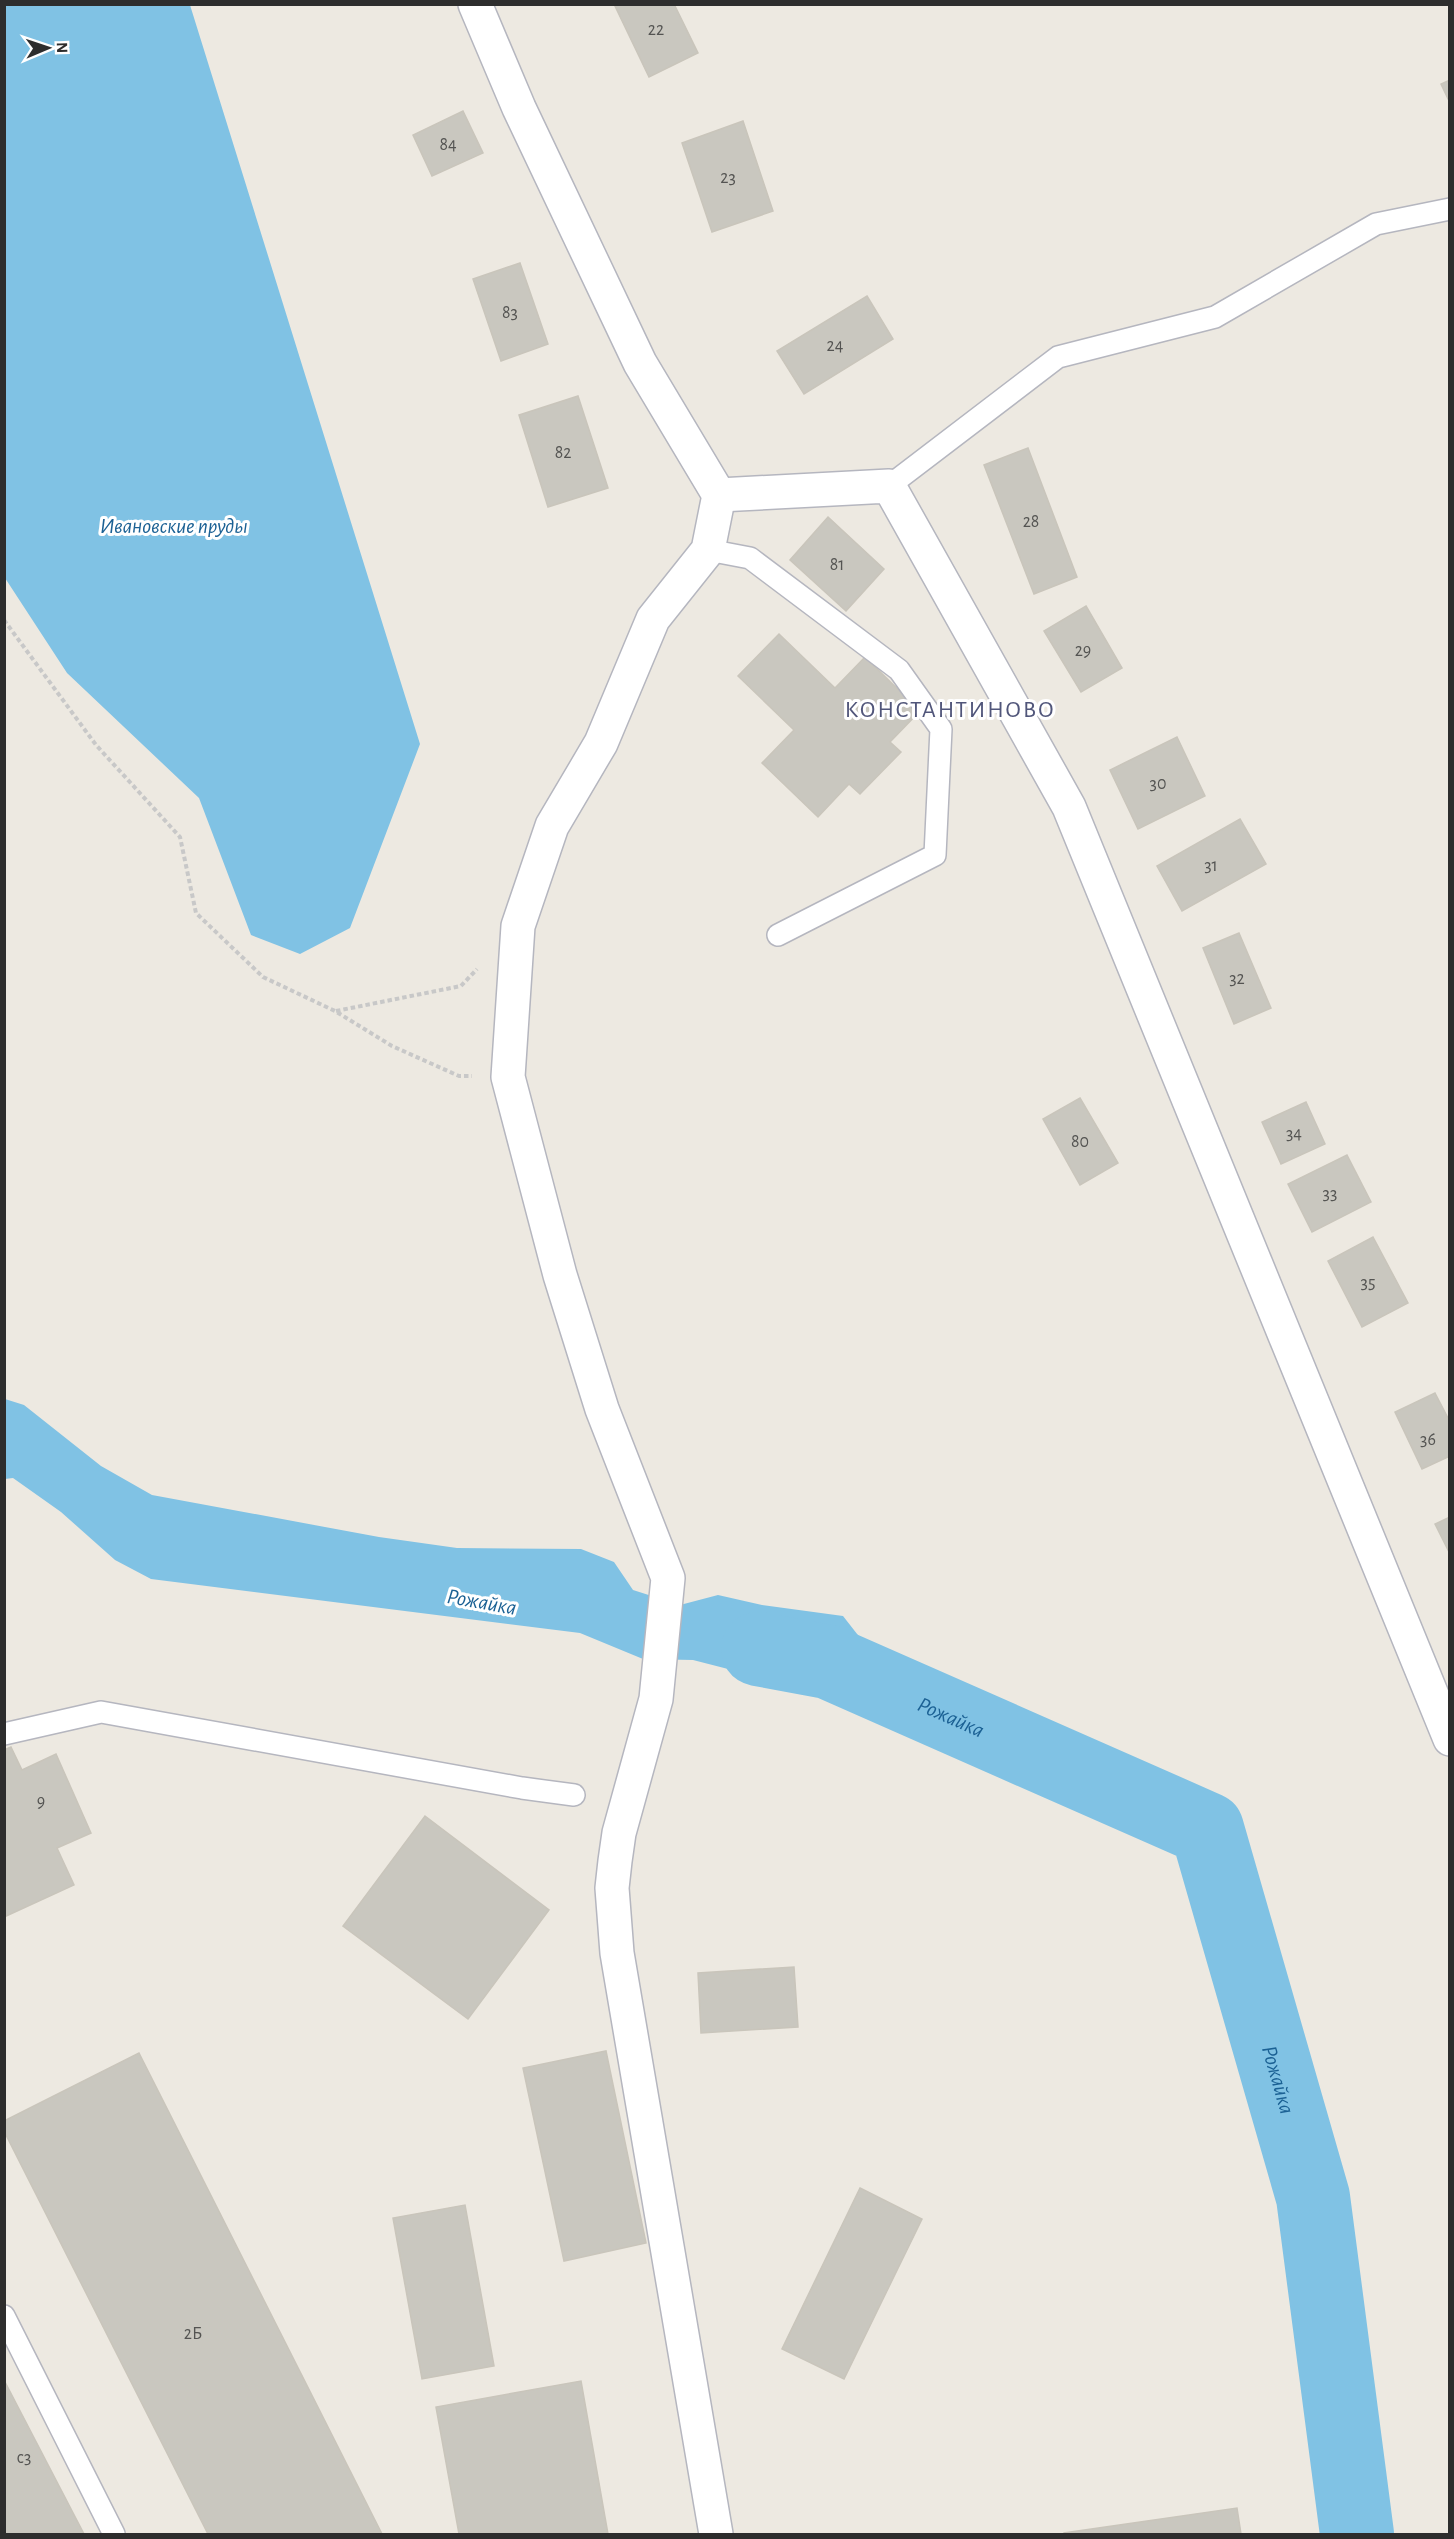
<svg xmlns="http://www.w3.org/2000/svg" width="1454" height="2539" viewBox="0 0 1454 2539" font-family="'Alegreya Sans',sans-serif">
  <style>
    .water { fill: #80c2e4 }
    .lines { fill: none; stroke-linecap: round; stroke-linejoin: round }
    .river { stroke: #80c2e4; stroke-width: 74 }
    .building { fill: #c9c7bf; stroke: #c9c5bb; stroke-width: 1.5 }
    .service-casing { stroke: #b5b6bf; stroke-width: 24 }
    .minor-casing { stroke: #b5b6bf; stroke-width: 36 }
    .tertiary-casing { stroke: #b5b6bf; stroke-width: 36 }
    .path { stroke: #c8c8c8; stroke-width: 4; stroke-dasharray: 4.5 3; stroke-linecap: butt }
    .service { stroke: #fff; stroke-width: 21 }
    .minor { stroke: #fff; stroke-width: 33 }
    .tertiary { stroke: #fff; stroke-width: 33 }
    .labels { text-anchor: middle; stroke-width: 6; stroke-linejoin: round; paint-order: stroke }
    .number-label { font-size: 18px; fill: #545452 }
    .water-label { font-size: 22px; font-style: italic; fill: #1b6194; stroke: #fff }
    .quarter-label { font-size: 24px; letter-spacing: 1.5px; fill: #51567a; stroke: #fff }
  </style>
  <rect width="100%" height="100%" fill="#ede9e1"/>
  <g class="water">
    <polygon points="4,5 190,5 420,744 350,928 300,954 251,935 199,798 67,673 5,578"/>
    <polygon points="5,1399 24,1405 101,1466 152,1495 379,1537 457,1548 581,1549 614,1562 633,1590 680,1605 718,1595 762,1605 843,1616 861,1639 853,1686 802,1688 693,1660 643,1659 580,1633 151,1579 115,1560 61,1512 13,1478 5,1479"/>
  </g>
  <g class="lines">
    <path class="river" id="s1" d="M758 1649 828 1662 1207 1829 1313 2197 1357 2534"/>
  </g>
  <g class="building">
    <polygon points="614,4 674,4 698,53 649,77"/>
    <polygon points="1450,80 1450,103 1441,84"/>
    <polygon points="463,111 483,153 432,176 413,135"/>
    <polygon points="743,121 773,211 712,232 682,143"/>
    <polygon points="520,263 548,344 501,361 473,279"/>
    <polygon points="867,296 893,339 804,394 777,351"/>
    <polygon points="578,396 608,488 548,507 519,415"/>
    <polygon points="1028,448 1077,577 1034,594 984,465"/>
    <polygon points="828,517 884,569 846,611 790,560"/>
    <polygon points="1086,606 1122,668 1081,692 1044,631"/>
    <polygon points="779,634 835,688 865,657 920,711 890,742 901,752 860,794 849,784 818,817 762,763 794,730 738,676"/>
    <polygon points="1177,737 1205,796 1138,829 1110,770"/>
    <polygon points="1240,819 1266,864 1182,911 1157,866"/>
    <polygon points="1239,933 1271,1008 1234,1024 1203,948"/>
    <polygon points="1080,1098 1118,1163 1080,1185 1043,1119"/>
    <polygon points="1306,1102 1325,1144 1281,1164 1262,1122"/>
    <polygon points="1347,1155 1371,1202 1312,1232 1288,1184"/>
    <polygon points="1373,1237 1408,1303 1362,1327 1328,1261"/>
    <polygon points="1435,1393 1450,1422 1450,1456 1422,1469 1395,1412"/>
    <polygon points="1450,1517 1450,1554 1435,1524"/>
    <polygon points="11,1747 22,1770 56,1754 91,1833 57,1848 74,1885 4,1917 4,1750"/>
    <polygon points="425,1816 549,1910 468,2019 343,1926"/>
    <polygon points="794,1967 798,2027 701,2033 698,1973"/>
    <polygon points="606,2051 646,2243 564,2261 523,2068"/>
    <polygon points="139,2053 382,2534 208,2534 4,2131 4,2121"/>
    <polygon points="860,2188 922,2219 844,2379 782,2349"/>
    <polygon points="465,2205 494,2366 422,2379 393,2218"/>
    <polygon points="4,2380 84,2534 4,2534"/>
    <polygon points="581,2381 608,2534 459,2534 436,2407"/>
    <polygon points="1237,2508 1241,2534 1064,2534 1064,2533"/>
  </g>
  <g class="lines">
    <defs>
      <g id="service">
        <polyline points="889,486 1058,357 1215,317 1376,224 1450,209"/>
        <polyline points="708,550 750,558 899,670 941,729 935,855 778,935"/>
        <polyline points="4,1734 101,1712 522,1788 574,1795"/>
        <polyline points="4,2316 114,2534"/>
      </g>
      <polyline id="minor" points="719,495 889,486 1069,807 1450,1739"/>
      <polyline id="tertiary" points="475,4 519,108 640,363 719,495 708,550 653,619 601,743 552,826 518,926 508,1077 560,1275 602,1409 668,1578 656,1699 619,1833 615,1861 612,1888 617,1953 716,2534"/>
    </defs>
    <use href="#service" class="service-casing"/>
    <use href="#minor" class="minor-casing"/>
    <use href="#tertiary" class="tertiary-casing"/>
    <g class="path">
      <polyline points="4,620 96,745 180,837 196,913 263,977 335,1011 392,1046 459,1076 472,1076"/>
      <polyline points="336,1011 461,986 477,969"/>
    </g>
    <use href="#service" class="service"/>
    <use href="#minor" class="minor"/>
    <use href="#tertiary" class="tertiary"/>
  </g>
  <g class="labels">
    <g class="number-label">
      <text x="656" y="35">22</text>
      <text x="448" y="150">84</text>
      <text x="728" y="183">23</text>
      <text x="510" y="318">83</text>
      <text x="835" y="351">24</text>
      <text x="563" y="458">82</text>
      <text x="1031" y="527">28</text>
      <text x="837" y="570">81</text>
      <text x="1083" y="656">29</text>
      <text x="1158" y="789">30</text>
      <text x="1211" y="871">31</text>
      <text x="1237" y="984">32</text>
      <text x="1294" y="1139">34</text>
      <text x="1080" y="1147">80</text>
      <text x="1330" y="1199">33</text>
      <text x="1368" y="1288">35</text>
      <text x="1428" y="1445">36</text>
      <text x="41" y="1807">9</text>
      <text x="193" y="2339">2Б</text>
      <text x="24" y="2463">с3</text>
    </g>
    <g class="water-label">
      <text x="174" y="533">Ивановские пруды</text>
      <text transform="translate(482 1601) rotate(10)" y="8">Рожайка</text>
      <text dy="8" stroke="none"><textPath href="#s1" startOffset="206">Рожайка</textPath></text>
      <text dy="8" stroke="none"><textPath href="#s1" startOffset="746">Рожайка</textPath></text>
    </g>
    <g class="quarter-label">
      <text x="950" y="717">КОНСТАНТИНОВО</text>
    </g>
  </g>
  <rect width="1454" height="2539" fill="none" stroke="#2d2d2d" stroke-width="12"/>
  <g transform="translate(48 48) rotate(88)" stroke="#ffffff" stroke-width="4.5" paint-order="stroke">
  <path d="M0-4.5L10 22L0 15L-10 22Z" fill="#2d2d2d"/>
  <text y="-9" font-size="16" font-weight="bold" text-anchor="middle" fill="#2d2d2d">N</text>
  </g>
</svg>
